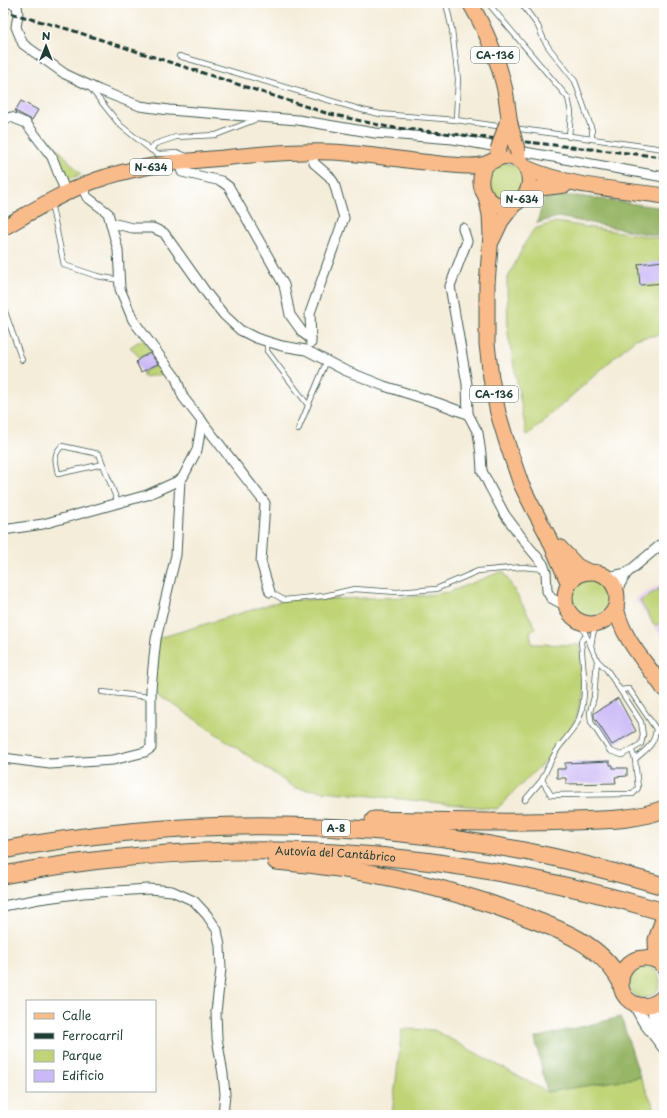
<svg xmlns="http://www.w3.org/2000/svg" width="667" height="1118" viewBox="0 0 667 1118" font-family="'Playpen Sans',sans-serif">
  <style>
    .built { fill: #e9d1ed }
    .green { fill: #c0d477; stroke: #708856 }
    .forest { fill: #98b668; stroke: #5c7a4e }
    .building { fill: #cab8f7 }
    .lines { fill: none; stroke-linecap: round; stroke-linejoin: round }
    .service-casing { stroke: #3f574d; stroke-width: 6 }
    .minor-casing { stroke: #3f574d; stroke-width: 11 }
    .tertiary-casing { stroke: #3f574d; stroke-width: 14 }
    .primary-casing { stroke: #3f574d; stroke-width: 17 }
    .trunk-casing { stroke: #3f574d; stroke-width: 17 }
    .motorway-casing { stroke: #3f574d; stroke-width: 19 }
    .service { stroke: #fff; stroke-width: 4.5 }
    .minor { stroke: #fff; stroke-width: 9 }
    .tertiary { stroke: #fff; stroke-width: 12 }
    .primary { stroke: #fabb8b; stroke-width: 15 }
    .trunk { stroke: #fabb8b; stroke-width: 15 }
    .motorway { stroke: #fabb8b; stroke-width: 17 }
    .rail { stroke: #1f3d34; stroke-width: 3; stroke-dasharray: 6 3; stroke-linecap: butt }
    .primary-bridge-casing { stroke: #3f574d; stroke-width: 17; stroke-linecap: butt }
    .primary-bridge { stroke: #fabb8b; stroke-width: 15 }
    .labels { text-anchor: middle; stroke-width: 3.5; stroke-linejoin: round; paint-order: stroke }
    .shield { fill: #fff; stroke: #627771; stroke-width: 1 }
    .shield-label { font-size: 10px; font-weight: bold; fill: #1f3d34 }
    .street-label { font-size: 11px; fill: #1f3d34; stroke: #fff }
  </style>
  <rect width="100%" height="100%" fill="#fff"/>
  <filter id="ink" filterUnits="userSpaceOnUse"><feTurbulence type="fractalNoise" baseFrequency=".025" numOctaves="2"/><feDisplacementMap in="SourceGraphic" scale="8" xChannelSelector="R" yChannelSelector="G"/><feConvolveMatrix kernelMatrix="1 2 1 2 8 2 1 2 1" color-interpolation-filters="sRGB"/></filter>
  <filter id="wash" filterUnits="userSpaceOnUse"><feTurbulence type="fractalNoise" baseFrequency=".012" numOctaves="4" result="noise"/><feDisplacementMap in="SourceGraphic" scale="16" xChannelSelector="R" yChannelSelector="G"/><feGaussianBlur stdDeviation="0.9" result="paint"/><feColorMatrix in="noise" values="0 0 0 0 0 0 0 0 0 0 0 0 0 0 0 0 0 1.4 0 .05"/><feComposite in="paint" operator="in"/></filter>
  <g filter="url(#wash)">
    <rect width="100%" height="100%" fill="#f4edda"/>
    <polygon class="built" points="664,582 664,640 635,599"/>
    <g class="green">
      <polygon points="49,139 81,174 66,181 43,142"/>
      <polygon points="501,162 518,166 525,182 515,198 502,200 491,194 487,175"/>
      <polygon points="556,222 664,239 664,336 662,334 635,339 527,436 508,334 507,280 525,243 534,229"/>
      <polygon points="143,339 152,352 140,358 130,347"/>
      <polygon points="158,364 166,374 143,377 143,372"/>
      <path d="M503 571 536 628 530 632 532 644 580 645C581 672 586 703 572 727 566 738 556 749 549 759L544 762 497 809 295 788 151 689 156 639 284 600 411 597 449 592Z"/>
      <circle cx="591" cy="597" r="20"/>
      <polygon points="664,586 664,620 655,626 640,601"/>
      <circle cx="644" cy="982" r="16"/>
      <polygon points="402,1029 434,1030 547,1092 640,1077 658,1115 392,1115"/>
    </g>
    <g class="forest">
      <polygon points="565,196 577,196 664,208 664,237 558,217 537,223 544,199"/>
      <polygon points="621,1017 640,1077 547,1092 535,1038"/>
    </g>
    <g id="blocks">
      <g class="building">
        <polygon points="21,101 38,110 32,120 15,111"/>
        <polygon points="663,261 664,283 640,285 638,264"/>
        <polygon points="150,353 158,364 141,372 136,362 140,358"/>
        <polygon points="618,698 636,731 612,745 594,717 594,713"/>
        <polygon points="610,761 610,765 613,765 613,768 627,768 627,776 615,777 616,783 566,784 566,778 557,778 557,769 565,769 565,763"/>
      </g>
    </g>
  </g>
  <g filter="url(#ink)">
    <use href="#blocks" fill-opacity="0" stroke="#3f574d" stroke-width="1"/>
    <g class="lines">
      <defs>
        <g id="service">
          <polyline points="446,3 452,30 458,79 456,120"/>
          <polyline points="488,3 568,98 571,112 569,137"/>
          <polyline points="521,3 538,26 544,40 549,48 575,81 592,130 592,139"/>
          <polyline points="179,56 362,110 380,114 456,120 504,127"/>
          <polyline points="91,89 120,125 151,150"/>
          <polyline points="513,128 664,149"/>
          <polyline points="187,156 179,153 157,154 151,150 155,144 176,137 216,135 257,119"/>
          <polyline points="51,203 64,265 97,276 119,280"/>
          <polyline points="3,306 22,360"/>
          <polyline points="267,341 267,351 308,405"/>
          <polyline points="298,430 327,360"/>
          <path d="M103 464 58 474C56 462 52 455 62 446L99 454 118 503"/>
          <polyline points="270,592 284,600 324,596 354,589 397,592 436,589 478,571 522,567 545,569"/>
          <polyline points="580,622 597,660 607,670 641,722 643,735 641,744 622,755 610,751 591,722 590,712 594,697 597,660"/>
          <path d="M586 636 581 641C583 666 588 695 579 719 574 730 566 738 559 747 552 757 547 769 542 780L551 795 633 794 638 788 635 759 632 751"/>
          <polyline points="591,646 593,634 597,623"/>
          <path d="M620 690 629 689 656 729C655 744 646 750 635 759"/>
          <polyline points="102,692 151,697"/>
          <polyline points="525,800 542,780"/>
        </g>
        <g id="minor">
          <polyline points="9,3 17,5 18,15 16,27 23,44 65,74 99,90 140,106 169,110 298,120 375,133 453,139 664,177"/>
          <polyline points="3,119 11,117 26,123 52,157 66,193"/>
          <polyline points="179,163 182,172 221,181 229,187 284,285 290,315 303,333 311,339"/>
          <polyline points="82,186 87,197 108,213 118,250 120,289 133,320 176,378 183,397 265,503 261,562 270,592"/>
          <polyline points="111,223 133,228 153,228 164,233 208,295 224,315 240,330 256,338 282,346 306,350 344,370 384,386 438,403 462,412 468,414 478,433 481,454 482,471 490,487 505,515 528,546 543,564 546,572 547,591 551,598 566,606"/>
          <polyline points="463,228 467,241 450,286 467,384 468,414"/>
          <polyline points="311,343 310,313 344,218 334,183 329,176 314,163 312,152"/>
          <polyline points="3,530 43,524 147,495 180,480 183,477 197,450 202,421"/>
          <polyline points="607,577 627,573"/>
          <polyline points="616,591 627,573 664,542"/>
          <polyline points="3,758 50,764 113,760 145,752 151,748 151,689 154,657 156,639 176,555 180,480"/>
          <polyline points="3,906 39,899 83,893 149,889 172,891 194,901 207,915 217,930 220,946 221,969 216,1012 217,1038 223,1074 225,1094 223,1115"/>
        </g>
        <g id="tertiary">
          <polyline points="635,1004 644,1021 664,1047"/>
          <polyline points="653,1005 657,1037"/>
        </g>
        <g id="primary">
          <path d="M470 3C486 30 498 59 505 90 507 101 508 112 510 124"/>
          <polyline points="486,196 490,215 491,235 487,284 487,344 491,378 498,413 508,446 521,484 532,506 547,534 569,584"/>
          <polyline points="492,240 501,221 514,204"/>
          <polyline points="559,547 577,566 589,572"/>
          <circle cx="591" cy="598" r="26"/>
          <path d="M616 607C622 639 646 662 664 689"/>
          <polyline points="657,961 656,940 664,916"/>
          <path d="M664 967C660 962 653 958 645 958 617 957 611 999 639 1005 649 1007 657 1004 664 996"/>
        </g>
        <g id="trunk">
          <path d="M526 168C570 187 617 189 664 196"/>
          <polyline points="527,193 541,188 565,185"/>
          <path d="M3 228C36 209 69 188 106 177 143 165 184 161 223 158 258 154 295 151 331 152 372 154 412 162 452 165 462 166 479 167 488 163 498 159 503 153 516 159 532 167 534 189 520 200 497 220 467 187 488 163"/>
        </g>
        <g id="motorway">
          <path d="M374 820C439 821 503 824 568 821 600 820 634 821 664 809"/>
          <path d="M3 850C174 817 353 818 524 851 571 860 618 873 664 886"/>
          <path d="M276 861C362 868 440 884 521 915 559 929 599 943 620 980"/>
          <path id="s1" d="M3 875C229 833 444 846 664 912"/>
        </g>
      </defs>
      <use href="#service" class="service-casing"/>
      <use href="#minor" class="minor-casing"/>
      <use href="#tertiary" class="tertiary-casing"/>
      <use href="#primary" class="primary-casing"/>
      <use href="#trunk" class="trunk-casing"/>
      <use href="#motorway" class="motorway-casing"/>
      <use href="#service" class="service"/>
      <use href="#minor" class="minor"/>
      <use href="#tertiary" class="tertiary"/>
      <use href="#primary" class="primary"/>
      <use href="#trunk" class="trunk"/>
      <use href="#motorway" class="motorway"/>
      <polyline class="rail" points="3,11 71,30 326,113 388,127 664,157"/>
      <defs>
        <g id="primary-bridge">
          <polyline points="510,124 518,153"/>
          <polyline points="498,150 507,123"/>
        </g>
      </defs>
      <use href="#primary-bridge" class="primary-bridge-casing"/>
      <use href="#primary-bridge" class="primary-bridge"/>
    </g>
  </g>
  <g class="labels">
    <g class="shield">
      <rect x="471" y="47" width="48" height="16" rx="3"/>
      <rect x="130" y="159" width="42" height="16" rx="3"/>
      <rect x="501" y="191" width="42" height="16" rx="3"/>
      <rect x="470" y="386" width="48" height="16" rx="3"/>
      <rect x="322" y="820" width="28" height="16" rx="3"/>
    </g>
    <g class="shield-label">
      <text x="495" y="59">CA-136</text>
      <text x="151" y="171">N-634</text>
      <text x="522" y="203">N-634</text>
      <text x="494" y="398">CA-136</text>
      <text x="336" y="832">A-8</text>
    </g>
    <g class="street-label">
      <text dy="4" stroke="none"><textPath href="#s1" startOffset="334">Autovía del Cantábrico</textPath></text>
    </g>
  </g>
  <rect width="667" height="1118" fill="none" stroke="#fff" stroke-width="16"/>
  <rect x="26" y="1000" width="130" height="92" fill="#ffffff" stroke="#a5b1ae"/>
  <rect x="34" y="1013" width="20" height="6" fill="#fabb8b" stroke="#a5b1ae"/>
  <text x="62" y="1020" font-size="12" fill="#1f3d34">Calle</text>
  <rect x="34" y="1033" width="20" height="6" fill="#1f3d34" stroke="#a5b1ae"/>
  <text x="62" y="1040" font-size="12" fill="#1f3d34">Ferrocarril</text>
  <rect x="34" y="1050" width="20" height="12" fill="#c0d477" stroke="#a5b1ae"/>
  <text x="62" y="1060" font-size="12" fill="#1f3d34">Parque</text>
  <rect x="34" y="1070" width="20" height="12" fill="#cab8f7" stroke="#a5b1ae"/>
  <text x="62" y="1080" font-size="12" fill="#1f3d34">Edificio</text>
  <g transform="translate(46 46)" stroke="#ffffff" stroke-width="3" paint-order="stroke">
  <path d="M0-3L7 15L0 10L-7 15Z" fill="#1f3d34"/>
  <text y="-6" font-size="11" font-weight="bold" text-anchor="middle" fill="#1f3d34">N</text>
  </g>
</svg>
